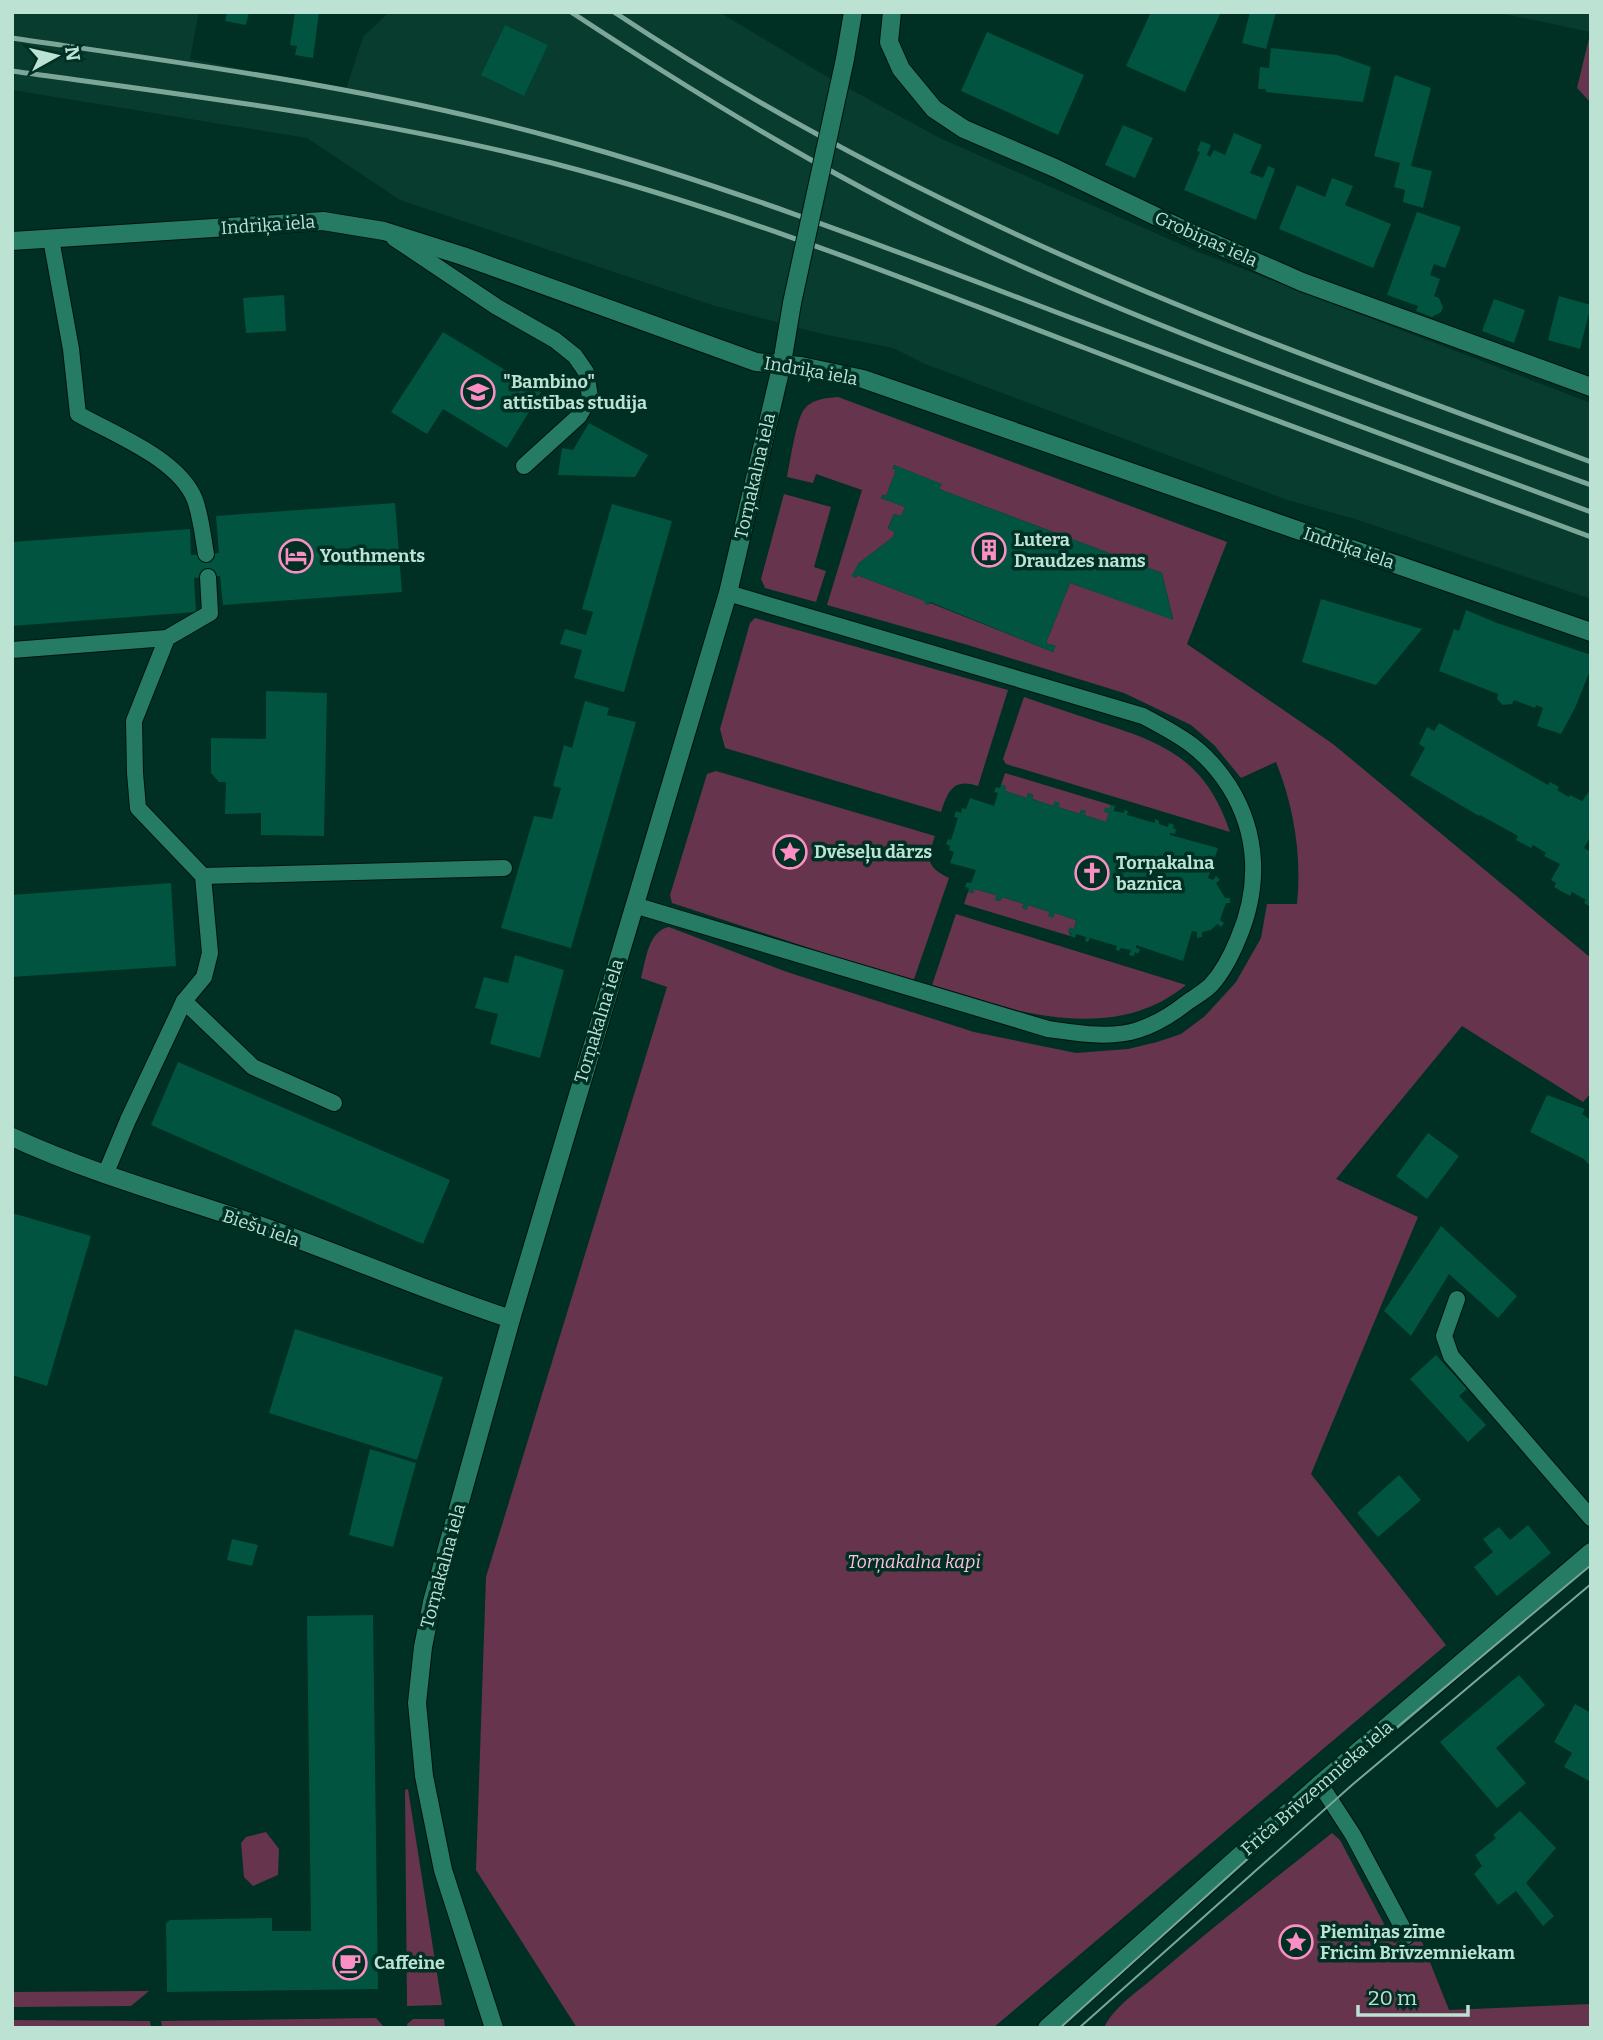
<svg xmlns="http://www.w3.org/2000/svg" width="1603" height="2040" viewBox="0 0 1603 2040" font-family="Bitter,serif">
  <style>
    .built { fill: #073c2e }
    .green { fill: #67344d; fill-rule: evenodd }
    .building { fill: #015440 }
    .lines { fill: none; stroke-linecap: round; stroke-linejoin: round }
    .lane-casing { stroke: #00140d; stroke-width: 18 }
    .street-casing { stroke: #00140d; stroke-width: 20 }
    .secondary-casing { stroke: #00140d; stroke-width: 20 }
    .lane { stroke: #257b63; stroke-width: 16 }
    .street { stroke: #257b63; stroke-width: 18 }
    .secondary { stroke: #257b63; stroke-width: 18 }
    .tram { stroke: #7ca698; stroke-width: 2 }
    .rail { stroke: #7ca698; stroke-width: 5 }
    .secondary-bridge-casing { stroke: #00140d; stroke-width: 20; stroke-linecap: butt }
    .secondary-bridge { stroke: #257b63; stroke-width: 18 }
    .labels { text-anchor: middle; stroke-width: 7; stroke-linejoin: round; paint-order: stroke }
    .street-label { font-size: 18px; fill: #bbe2d3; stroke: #002f23 }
    .poi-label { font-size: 18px; font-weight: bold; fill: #bbe2d3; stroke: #002f23; text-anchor: start }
    .park-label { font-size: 18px; font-style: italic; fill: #fdc1dd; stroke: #002f23 }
  </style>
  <rect width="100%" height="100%" fill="#002f23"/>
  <g class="built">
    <polygon points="12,12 199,12 190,59 346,89 363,37 389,12 719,12 824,75 940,138 1196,251 1591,403 1591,599 1355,519 1287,500 925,364 893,348 822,334 715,306 400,200 307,138 12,90"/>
    <polygon points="1495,12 1591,12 1591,30 1590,32"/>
  </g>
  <g class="green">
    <polygon points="1591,30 1591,103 1577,88"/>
    <path d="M838 397 1227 542 1187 644 1333 744 1591 958V1093L1583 1102 1462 1026 1336 1179 1418 1217 1311 1474 1446 1645 993 2028H577L476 1870 486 1577 667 987 641 978C646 960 648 931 669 927L787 972 974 1032 1076 1053 1128 1049 1157 1042 1181 1034 1205 1016 1236 982 1261 938 1267 904H1297C1302 856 1294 807 1276 762L1241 778 1214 745 1191 725 1124 693 968 645 827 605 862 490 816 474 813 483 787 477C790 462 796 422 803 411 811 399 825 398 838 397ZM894 465 941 484 939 489 1162 573 1173 619 1070 583 1046 643 1055 646 1053 652 930 603 928 605 925 603V601L857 575 856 578 852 576 859 563 893 537 895 532 888 528 894 514 901 516 905 507 881 498 883 495 886 496 896 470 893 468Z"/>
    <polygon points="784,494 831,507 814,567 826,571 816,602 765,588 761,579"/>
    <path d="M755 618 1008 690 978 786C954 778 948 790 941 812L725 748 720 729 750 623Z"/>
    <path d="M1024 697C1049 706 1075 714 1101 723 1167 744 1206 761 1230 832L1006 764 1003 759Z"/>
    <path d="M716 771 935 836C927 858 925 867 949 878L913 982 672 903 670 895 707 774Z"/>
    <polygon points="1005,773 1111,805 1109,809 1105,808 1105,812 1109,813 1106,822 1084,815 1086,811 1081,810 1080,814 1058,807 1059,803 1055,802 1053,806 1032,799 1033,795 1028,793 1027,798 1005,791 1006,786 1001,785"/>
    <polygon points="974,889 996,895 996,900 1000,901 1002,897 1024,904 1022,908 1026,909 1028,905 1050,912 1048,916 1055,913 1076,920 1074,929 1069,928 1070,936 964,904 968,892 973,893"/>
    <path d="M956 914 1186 985C1112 1046 1013 1010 931 988Z"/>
    <polygon points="408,1789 442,2005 407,2006 405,1790"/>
    <polygon points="266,1832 279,1849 278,1875 253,1886 244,1877 241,1843 246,1837"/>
    <path d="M1332 1833 1340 1840 1394 1943 1418 1932 1449 2010 1591 2004V2028H1104C1113 2007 1140 1990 1157 1975 1214 1926 1273 1880 1332 1833Z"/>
    <polygon points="149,1991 131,2006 12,2007 12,1992"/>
    <polygon points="376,2018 384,2027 162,2028 161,2021"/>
    <polygon points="413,2019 444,2019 445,2028 408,2028 407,2024"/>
    <polygon points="12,2020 150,2021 151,2027 12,2028"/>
  </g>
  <g class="building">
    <polygon points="227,12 249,12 246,25 225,21"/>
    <polygon points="295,12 319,12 313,58 295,55 297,46 290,45"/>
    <polygon points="1151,12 1221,12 1185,92 1126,66"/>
    <polygon points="1250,12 1276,12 1266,49 1242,43"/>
    <polygon points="505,25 548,45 524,96 481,75"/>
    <polygon points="987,32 1084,75 1058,135 961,91"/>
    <polygon points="1271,48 1337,55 1371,67 1363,102 1266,92 1266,89 1258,89 1260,67 1269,68"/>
    <polygon points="1395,75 1431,88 1411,166 1432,171 1423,208 1403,202 1405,190 1394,187 1400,163 1374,156"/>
    <polygon points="1123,125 1153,138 1135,178 1105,165"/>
    <polygon points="1234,133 1262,145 1250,173 1263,178 1268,166 1275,169 1256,220 1184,190 1200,152 1197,151 1201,141 1211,145 1207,155 1210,157 1214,150 1225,155"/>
    <polygon points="1332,178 1353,186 1345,205 1391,224 1373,268 1279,229 1297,185 1325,197"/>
    <polygon points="1417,212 1461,227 1445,268 1434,264 1430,275 1440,279 1434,296 1439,298 1443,307 1441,312 1432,317 1416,311 1418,306 1387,295"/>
    <polygon points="284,295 286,331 246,333 243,298"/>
    <polygon points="1559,296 1591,305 1580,349 1548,340"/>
    <polygon points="1494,299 1525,310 1514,343 1482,331"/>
    <polygon points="443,332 541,392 507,448 443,409 427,434 391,412"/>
    <polygon points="589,423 648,455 635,477 558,475 562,448 573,450"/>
    <polygon points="894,465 942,484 939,489 1162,573 1173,620 1070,583 1046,643 1056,646 1053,652 930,602 928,605 924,603 925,601 857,575 856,578 852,576 859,563 893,537 895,532 888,529 894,514 901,516 905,507 881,498 882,495 886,496 896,470 892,469"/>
    <polygon points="395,503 402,592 223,605 220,576 194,578 196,612 12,626 12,542 190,529 191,555 219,553 216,516"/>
    <polygon points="612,504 672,521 624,692 574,678 582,650 560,644 565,629 586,635 593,612 582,609"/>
    <polygon points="1321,599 1422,629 1376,685 1302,662"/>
    <polygon points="1466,610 1497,623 1591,655 1591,668 1575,708 1561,734 1537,726 1543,708 1536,705 1535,708 1514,700 1512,704 1503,705 1497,699 1498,694 1439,671 1454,629 1459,631"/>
    <polygon points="266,691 327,693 324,836 261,835 261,813 225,814 226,782 219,782 211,773 211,738 266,739"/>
    <polygon points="585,701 609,708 607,715 636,722 571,948 501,928 534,816 552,819 561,788 553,786 564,745 572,748"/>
    <polygon points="1439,723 1548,785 1550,782 1559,787 1557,790 1569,797 1570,795 1582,801 1591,789 1591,836 1584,848 1591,852 1591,907 1584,903 1586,900 1572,892 1570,896 1554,887 1556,883 1551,880 1560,864 1544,856 1546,853 1533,845 1531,848 1516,840 1518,836 1480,815 1479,816 1410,775 1425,748 1419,744 1427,727 1434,731"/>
    <polygon points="1001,785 1006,786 1005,791 1027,798 1028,793 1033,795 1032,799 1053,806 1055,801 1060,803 1058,807 1080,814 1081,810 1086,811 1084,815 1106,822 1109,813 1104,812 1105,807 1109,809 1111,805 1115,806 1114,811 1124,813 1124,810 1128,811 1127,815 1155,823 1155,819 1159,821 1159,824 1168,827 1169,823 1174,825 1173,828 1176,829 1175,834 1170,833 1170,835 1218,848 1208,878 1213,880 1216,876 1220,880 1216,883 1225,898 1230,898 1230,903 1226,903 1220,920 1224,923 1221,927 1217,924 1211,930 1202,932 1202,937 1197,938 1197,932 1192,931 1183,961 1136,945 1136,948 1140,949 1138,954 1135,952 1134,956 1129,955 1131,950 1121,948 1119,951 1116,950 1117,946 1090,938 1088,942 1085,941 1086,937 1076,934 1075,938 1070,936 1071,933 1068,932 1069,927 1074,929 1076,920 1055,913 1053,918 1048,916 1050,912 1028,905 1027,910 1022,908 1024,904 1002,897 1000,901 995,900 996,895 974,889 973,893 968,892 969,888 965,887 967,882 971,883 976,870 950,863 954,852 949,850 950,846 946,844 948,839 951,840 958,818 954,817 956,811 961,813 962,808 966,809 970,798 994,806 998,793 994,792 996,787 1000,788"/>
    <polygon points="171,883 176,966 12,977 12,895"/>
    <polygon points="515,955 564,970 540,1058 490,1044 498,1014 475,1008 484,977 508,983"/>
    <polygon points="178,1062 450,1180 423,1244 151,1125"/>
    <polygon points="1547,1095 1585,1109 1582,1114 1591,1120 1591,1167 1584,1159 1530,1132"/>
    <polygon points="1428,1133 1459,1156 1427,1199 1396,1176"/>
    <polygon points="12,1213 91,1236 47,1386 12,1375"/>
    <polygon points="1441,1226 1517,1296 1498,1318 1449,1274 1411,1336 1384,1311"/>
    <polygon points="295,1329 443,1377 417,1460 269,1413"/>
    <polygon points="1436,1355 1467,1389 1459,1396 1486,1425 1468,1442 1410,1379"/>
    <polygon points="370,1449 416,1463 393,1547 349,1535"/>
    <polygon points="1399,1475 1421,1500 1378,1537 1357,1513"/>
    <polygon points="1528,1525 1551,1553 1497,1596 1474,1567 1493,1552 1483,1539 1499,1527 1510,1540"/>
    <polygon points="232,1539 258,1545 252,1566 227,1560"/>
    <polygon points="373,1615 378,1989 167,1992 166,1923 170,1920 272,1918 272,1931 311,1931 307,1616"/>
    <polygon points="1519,1675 1545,1705 1496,1748 1526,1783 1497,1808 1440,1742"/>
    <polygon points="1575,1704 1591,1713 1591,1782 1564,1767 1572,1753 1554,1742"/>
    <polygon points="1520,1811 1556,1848 1526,1883 1554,1916 1543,1926 1516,1891 1498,1905 1474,1874 1482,1866 1475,1855 1496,1838 1493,1835"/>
  </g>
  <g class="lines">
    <defs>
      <g id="lane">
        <polyline points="394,238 497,307 555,340 575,356 586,372 590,397 579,416 524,466"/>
        <path d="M51 239 71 349 78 414C115 435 179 459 195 500 201 517 203 537 206 554"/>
        <polyline points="12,650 167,638"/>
        <polyline points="203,876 504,868"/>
        <path d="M634 905 1048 1029C1077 1033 1110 1039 1138 1030 1156 1024 1171 1015 1185 1004 1193 998 1204 992 1211 985 1223 972 1231 956 1238 939 1260 888 1259 834 1229 786 1205 749 1181 736 1143 716L728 593"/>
        <polyline points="184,1001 253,1067 334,1103"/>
        <polyline points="105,1175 128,1120 184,1001 204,977 210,953 203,876 138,808 135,773 134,721 167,638 210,613 208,577"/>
        <polyline points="1457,1299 1444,1336 1451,1356 1591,1518"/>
        <polyline points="1320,1784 1353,1835 1407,1936"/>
      </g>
      <g id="street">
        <polyline points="892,12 889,42 901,69 934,109 964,129 1055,168 1195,235 1302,282 1591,387"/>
        <polyline points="12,241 323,221 384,231 463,256 756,362 801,366 863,379 1591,632"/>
        <path d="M12 1137C94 1175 181 1198 267 1228 349 1257 428 1292 511 1319"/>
      </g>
      <g id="secondary">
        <polyline points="845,59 853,12"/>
        <polyline points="494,2028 443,1870 424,1776 417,1703 423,1647 432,1602 511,1319 728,593 782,363 792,303"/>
        <polyline points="1047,2028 1320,1784 1591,1552"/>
      </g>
    </defs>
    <use href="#lane" class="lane-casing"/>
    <use href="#street" class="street-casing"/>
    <use href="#secondary" class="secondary-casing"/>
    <use href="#lane" class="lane"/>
    <use href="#street" class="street"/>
    <use href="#secondary" class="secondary"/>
    <g class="tram">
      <polyline points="1060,2028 1346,1770 1591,1565"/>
      <polyline points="1079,2028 1352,1785 1591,1584"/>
    </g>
    <g class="rail">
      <path d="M571 12C708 102 849 188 999 256 1191 343 1392 413 1591 485"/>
      <path d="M614 12C739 95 871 167 1007 230 1196 319 1395 389 1591 462"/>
      <path d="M12 38C196 65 380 89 559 139 730 186 896 251 1061 314 1238 380 1414 447 1591 512"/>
      <path d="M12 71C193 96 375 118 552 163 734 210 910 281 1085 348 1253 413 1422 474 1591 537"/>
    </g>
    <defs>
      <polyline id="secondary-bridge" points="792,303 845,59"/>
    </defs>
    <use href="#secondary-bridge" class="secondary-bridge-casing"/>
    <use href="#secondary-bridge" class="secondary-bridge"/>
  </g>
  <defs>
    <symbol id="school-ring" viewBox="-11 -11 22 22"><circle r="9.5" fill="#002f23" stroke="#fb8fc4" stroke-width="1.5"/><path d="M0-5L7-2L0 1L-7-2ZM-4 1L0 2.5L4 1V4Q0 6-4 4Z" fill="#fb8fc4"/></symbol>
    <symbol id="building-ring" viewBox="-11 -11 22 22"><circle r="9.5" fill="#002f23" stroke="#fb8fc4" stroke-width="1.5"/><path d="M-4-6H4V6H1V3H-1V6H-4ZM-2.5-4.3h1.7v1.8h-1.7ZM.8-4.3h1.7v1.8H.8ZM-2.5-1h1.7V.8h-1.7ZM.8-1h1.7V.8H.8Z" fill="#fb8fc4"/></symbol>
    <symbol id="hotel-ring" viewBox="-11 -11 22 22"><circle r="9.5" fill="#002f23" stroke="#fb8fc4" stroke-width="1.5"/><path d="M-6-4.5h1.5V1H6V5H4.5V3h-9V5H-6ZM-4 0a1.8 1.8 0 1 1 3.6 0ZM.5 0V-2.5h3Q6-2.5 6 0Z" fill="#fb8fc4"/></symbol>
    <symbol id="sight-ring" viewBox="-11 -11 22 22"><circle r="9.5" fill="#002f23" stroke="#fb8fc4" stroke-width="1.5"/><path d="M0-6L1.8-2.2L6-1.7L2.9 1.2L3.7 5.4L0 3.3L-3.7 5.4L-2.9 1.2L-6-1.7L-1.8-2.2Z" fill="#fb8fc4"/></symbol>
    <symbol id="church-ring" viewBox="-11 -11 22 22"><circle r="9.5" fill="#002f23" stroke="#fb8fc4" stroke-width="1.5"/><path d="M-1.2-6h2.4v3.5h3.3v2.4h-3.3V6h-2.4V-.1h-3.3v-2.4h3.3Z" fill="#fb8fc4"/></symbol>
    <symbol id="cafe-ring" viewBox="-11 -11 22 22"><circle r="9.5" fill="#002f23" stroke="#fb8fc4" stroke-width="1.5"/><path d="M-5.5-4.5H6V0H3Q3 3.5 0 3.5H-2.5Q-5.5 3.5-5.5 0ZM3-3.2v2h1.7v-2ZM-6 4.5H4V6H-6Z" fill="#fb8fc4"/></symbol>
  </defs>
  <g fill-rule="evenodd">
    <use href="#school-ring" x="459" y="373" width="38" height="38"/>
    <use href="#building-ring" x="970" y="531" width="38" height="38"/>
    <use href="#hotel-ring" x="277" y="537" width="38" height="38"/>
    <use href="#sight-ring" x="771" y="833" width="38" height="38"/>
    <use href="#church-ring" x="1073" y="854" width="38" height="38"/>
    <use href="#sight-ring" x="1277" y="1923" width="38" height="38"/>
    <use href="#cafe-ring" x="331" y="1944" width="38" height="38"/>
  </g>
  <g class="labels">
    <g class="street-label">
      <text transform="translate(268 225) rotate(-4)" y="6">Indriķa iela</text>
      <text transform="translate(1206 239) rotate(24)" y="6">Grobiņas iela</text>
      <text transform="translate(811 371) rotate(10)" y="6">Indriķa iela</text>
      <text transform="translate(755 476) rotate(-77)" y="6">Torņakalna iela</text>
      <text transform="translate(1349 548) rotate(19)" y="6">Indriķa iela</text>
      <text transform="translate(599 1021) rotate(-73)" y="6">Torņakalna iela</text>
      <text transform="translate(261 1228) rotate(19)" y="6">Biešu iela</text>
      <text transform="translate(443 1566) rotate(-75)" y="6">Torņakalna iela</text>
      <text transform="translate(1317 1788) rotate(-41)" y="6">Friča Brīvzemnieka iela</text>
    </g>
    <g class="poi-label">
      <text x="503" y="388">"Bambino"<tspan x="503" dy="21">attīstības studija</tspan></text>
      <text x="1014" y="546">Lutera<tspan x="1014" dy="21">Draudzes nams</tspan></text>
      <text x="320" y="562">Youthments</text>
      <text x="814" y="858">Dvēseļu dārzs</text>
      <text x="1116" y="869">Torņakalna<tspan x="1116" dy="21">baznīca</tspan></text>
      <text x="1320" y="1938">Piemiņas zīme<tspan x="1320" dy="21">Fricim Brīvzemniekam</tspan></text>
      <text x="374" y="1969">Caffeine</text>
    </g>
    <g class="park-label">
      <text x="914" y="1568">Torņakalna kapi</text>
    </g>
  </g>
  <rect width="1603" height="2040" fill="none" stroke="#bbe2d3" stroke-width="28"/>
  <g transform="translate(56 56) rotate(82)" stroke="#002f23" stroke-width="5" paint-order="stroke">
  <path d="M0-5L12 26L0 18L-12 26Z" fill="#bbe2d3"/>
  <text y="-10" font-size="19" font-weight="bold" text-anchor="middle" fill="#bbe2d3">N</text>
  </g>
  <path d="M1358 2005v10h110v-10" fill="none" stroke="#bbe2d3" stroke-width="3.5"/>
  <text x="1368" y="2005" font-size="21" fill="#bbe2d3" stroke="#002f23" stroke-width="5" paint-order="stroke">20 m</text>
</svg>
